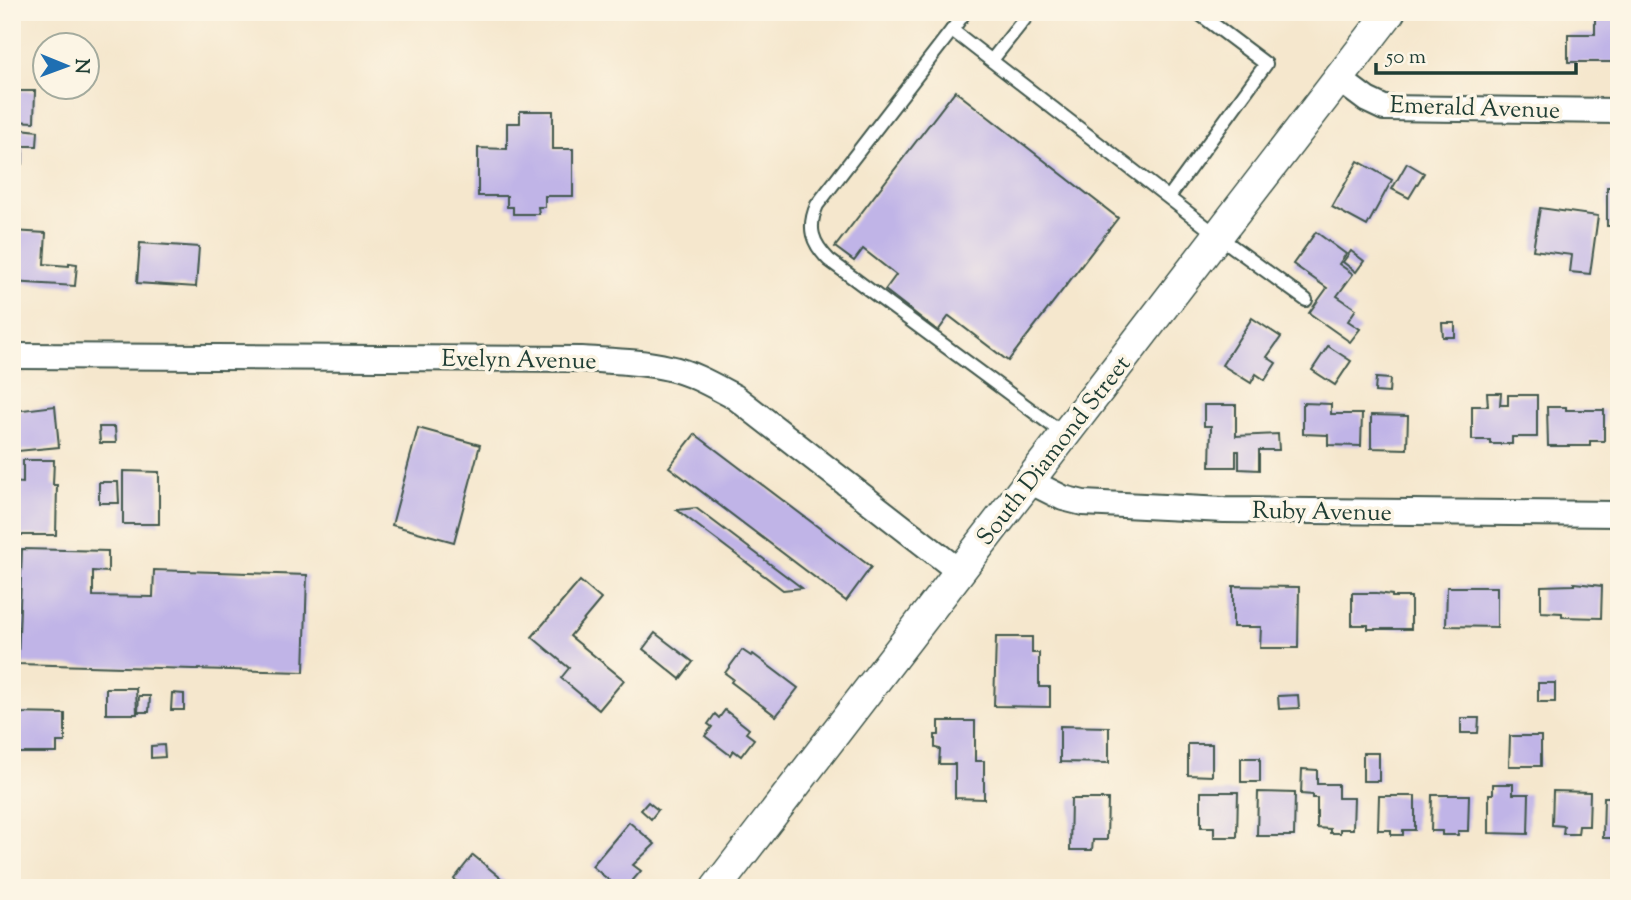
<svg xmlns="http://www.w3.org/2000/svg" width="1631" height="900" viewBox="0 0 1631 900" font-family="'Sorts Mill Goudy',serif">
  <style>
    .building { fill: #c0b4e7 }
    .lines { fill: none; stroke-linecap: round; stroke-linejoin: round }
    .service-casing { stroke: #3f564b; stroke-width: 16 }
    .minor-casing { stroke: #3f564b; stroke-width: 28 }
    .tertiary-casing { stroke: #3f564b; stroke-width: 33 }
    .service { stroke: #fff; stroke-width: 12 }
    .minor { stroke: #fff; stroke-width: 24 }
    .tertiary { stroke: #fff; stroke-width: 30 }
    .labels { text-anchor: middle; stroke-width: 7; stroke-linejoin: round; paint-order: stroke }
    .street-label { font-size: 24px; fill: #1f3d34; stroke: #fcf5e5 }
  </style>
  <rect width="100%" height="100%" fill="#fcf5e5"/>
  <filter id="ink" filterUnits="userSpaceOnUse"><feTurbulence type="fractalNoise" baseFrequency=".0143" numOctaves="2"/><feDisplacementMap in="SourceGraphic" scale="14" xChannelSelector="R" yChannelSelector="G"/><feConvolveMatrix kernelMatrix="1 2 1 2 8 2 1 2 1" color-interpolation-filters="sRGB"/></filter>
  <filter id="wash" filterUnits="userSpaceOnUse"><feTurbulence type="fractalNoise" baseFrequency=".00686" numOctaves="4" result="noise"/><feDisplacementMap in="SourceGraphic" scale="28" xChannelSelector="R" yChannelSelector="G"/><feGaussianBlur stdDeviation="1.57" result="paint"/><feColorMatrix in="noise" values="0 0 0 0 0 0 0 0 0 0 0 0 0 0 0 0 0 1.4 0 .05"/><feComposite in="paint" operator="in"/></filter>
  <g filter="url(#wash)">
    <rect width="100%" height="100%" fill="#f5e7cd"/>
    <g id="blocks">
      <g class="building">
        <polygon points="1595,12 1619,12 1619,62 1568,62 1568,34 1595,34"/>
        <polygon points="12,91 35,91 34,122 12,121"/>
        <polygon points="955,91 1118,218 1008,361 949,316 938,331 885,290 896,275 863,249 854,261 835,247"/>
        <polygon points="520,111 553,111 553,149 573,149 573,196 545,196 545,207 538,207 539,214 513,214 513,207 507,207 507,196 478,196 478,148 507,149 507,123 520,123"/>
        <polygon points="12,128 38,131 37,146 23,146 23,164 12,163"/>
        <polygon points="1358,161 1392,180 1367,226 1332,207"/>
        <polygon points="1407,163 1424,173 1409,198 1392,189"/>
        <rect x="1607" y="187" width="12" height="39"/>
        <polygon points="1540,208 1598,216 1590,274 1570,272 1572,255 1533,250"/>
        <polygon points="12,231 46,233 44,264 69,266 69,263 77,264 75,286 12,282"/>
        <polygon points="1316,232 1346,254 1339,264 1353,274 1337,296 1356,309 1348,321 1360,329 1350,342 1309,313 1327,288 1293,264"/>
        <polygon points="140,243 199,247 196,287 137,283"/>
        <polygon points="1351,251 1364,261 1356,272 1343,262"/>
        <polygon points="1252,318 1281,337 1267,357 1276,363 1265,380 1256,374 1251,383 1222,365"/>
        <polygon points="1442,323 1455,323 1455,337 1443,337"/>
        <polygon points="1328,346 1351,361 1335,385 1312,370"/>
        <polygon points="1376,378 1390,379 1389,393 1375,392"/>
        <polygon points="1487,393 1501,393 1500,405 1508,405 1508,395 1537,395 1537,437 1512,437 1512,444 1490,444 1490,440 1472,440 1472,406 1488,406"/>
        <polygon points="1303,403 1331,404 1331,414 1362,414 1361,446 1328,445 1328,435 1303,434"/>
        <polygon points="1204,405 1236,405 1236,436 1278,434 1279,450 1259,450 1259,470 1239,469 1239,451 1236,451 1236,467 1210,467 1211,426 1204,426"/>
        <polygon points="55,406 59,447 18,451 14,411"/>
        <polygon points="1547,407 1566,407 1566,410 1604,410 1604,441 1590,441 1590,446 1548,446"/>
        <polygon points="1371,415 1408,416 1407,449 1371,448"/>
        <polygon points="99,427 115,427 116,443 100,443"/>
        <polygon points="418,428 480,445 454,542 392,525"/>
        <polygon points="695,434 871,567 846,601 669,467"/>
        <polygon points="23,460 54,460 53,485 57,485 56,535 12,535 12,482 23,483"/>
        <polygon points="123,471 159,472 159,524 123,524"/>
        <polygon points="99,482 118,482 119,503 99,503"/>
        <polygon points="696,508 802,588 783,590 677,510"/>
        <polygon points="22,549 108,551 108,572 93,571 93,596 153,597 154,570 307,575 304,672 18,664"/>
        <polygon points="580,581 601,599 570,636 624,680 599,710 561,678 569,668 532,637"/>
        <polygon points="1574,583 1602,586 1601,618 1562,617 1562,613 1541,612 1541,586 1574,585"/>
        <polygon points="1233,586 1299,587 1298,648 1260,648 1261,627 1233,627"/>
        <polygon points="1447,587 1497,587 1497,627 1446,626"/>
        <polygon points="1352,593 1377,593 1392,595 1392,597 1411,597 1411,629 1368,629 1368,625 1352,625"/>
        <polygon points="655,633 693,662 680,679 643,649"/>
        <polygon points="996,637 1032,637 1032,653 1039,653 1039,687 1050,687 1050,707 994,706"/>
        <polygon points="742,650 751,656 753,654 798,688 776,716 731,682 733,679 725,673"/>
        <rect x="1538" y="683" width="17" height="19"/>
        <polygon points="106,688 136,688 137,714 106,714"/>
        <polygon points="172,693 184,694 184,710 171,710"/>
        <polygon points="1298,695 1299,708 1279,709 1278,696"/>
        <polygon points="139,696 150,696 149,712 138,712"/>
        <polygon points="725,710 749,729 746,733 754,739 741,756 733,750 730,755 705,736 712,727 708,724 715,714 719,718"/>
        <polygon points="12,713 65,714 65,742 57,742 57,753 12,753"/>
        <polygon points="1461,718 1479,718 1478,733 1461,733"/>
        <polygon points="939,721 975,721 975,761 984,761 984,799 955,798 955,764 939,764 940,749 935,748 935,735 939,735"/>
        <polygon points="1060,726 1109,727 1109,763 1060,762"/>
        <polygon points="1510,736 1541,736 1541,766 1509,766"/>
        <polygon points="1188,744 1212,744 1212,776 1188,775"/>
        <polygon points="164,745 165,757 151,758 151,746"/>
        <rect x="1363" y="753" width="16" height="28"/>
        <rect x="1241" y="758" width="19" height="24"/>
        <polygon points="1302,769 1317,770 1317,784 1338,784 1338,798 1354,798 1353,829 1340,829 1340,833 1330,833 1330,829 1317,828 1317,798 1313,798 1313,795 1301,794"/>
        <polygon points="1493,784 1513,784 1513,794 1529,794 1528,834 1489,833 1489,794 1493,794"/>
        <polygon points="1553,791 1590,792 1589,826 1579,826 1578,834 1563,834 1564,826 1552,825"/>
        <polygon points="1201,792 1238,792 1237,837 1214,837 1214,827 1201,827"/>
        <polygon points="1258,792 1295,793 1294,836 1257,836"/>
        <polygon points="1616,794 1619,794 1619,849 1616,849 1616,838 1603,838 1604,797 1616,797"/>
        <polygon points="1432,795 1469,795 1468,831 1458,831 1458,835 1442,835 1442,831 1431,831"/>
        <polygon points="1379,796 1415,796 1415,830 1403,830 1403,835 1391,835 1391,830 1378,830"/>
        <polygon points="1071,799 1108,799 1107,840 1093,840 1092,850 1070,850"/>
        <polygon points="648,802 658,810 651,819 641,810"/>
        <polygon points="629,822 655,844 633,865 641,871 626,888 618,888 592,866"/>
        <polygon points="473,855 508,884 505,888 465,888 454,879"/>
      </g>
    </g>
  </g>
  <g filter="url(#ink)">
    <use href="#blocks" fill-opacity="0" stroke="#3f564b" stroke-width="2"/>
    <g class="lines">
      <defs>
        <g id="service">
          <polyline points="952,30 965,12"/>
          <polyline points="992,60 1030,12"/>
          <polyline points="1169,197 1266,64 1197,12"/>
          <path d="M1065 435 829 260C812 243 807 228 817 205L952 30 1218 236 1306 300"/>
        </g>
        <g id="minor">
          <polyline points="1339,79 1367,100 1384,108 1619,111"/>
          <path d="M12 356 581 359C610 361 640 361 669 368 692 373 714 386 735 397L960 572"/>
          <polyline points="1029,481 1063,498 1083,503 1224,510 1619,514"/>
        </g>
        <polyline id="tertiary" points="716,888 1390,12"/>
      </defs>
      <use href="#service" class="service-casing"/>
      <use href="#minor" class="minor-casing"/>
      <use href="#tertiary" class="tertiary-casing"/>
      <use href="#service" class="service"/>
      <use href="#minor" class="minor"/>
      <use href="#tertiary" class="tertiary"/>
    </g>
  </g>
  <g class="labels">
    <g class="street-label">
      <text transform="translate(1475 107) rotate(2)" y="8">Emerald Avenue</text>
      <text transform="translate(519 359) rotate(1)" y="8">Evelyn Avenue</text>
      <text transform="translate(1053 450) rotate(-52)" y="8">South Diamond Street</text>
      <text transform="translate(1322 511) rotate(1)" y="8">Ruby Avenue</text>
    </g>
  </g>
  <rect width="1631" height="900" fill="none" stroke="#fcf5e5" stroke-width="42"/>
  <g transform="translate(66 66) rotate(91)"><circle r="33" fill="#fcf5e5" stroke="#a4ab9e" stroke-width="2"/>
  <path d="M0-5L12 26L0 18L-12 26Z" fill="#1f6fb2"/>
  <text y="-10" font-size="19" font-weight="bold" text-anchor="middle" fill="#1f3d34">N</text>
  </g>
  <path d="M1376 63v10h200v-10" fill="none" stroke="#1f3d34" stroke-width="3.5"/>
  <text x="1386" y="63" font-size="21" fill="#1f3d34" stroke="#fcf5e5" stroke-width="5" paint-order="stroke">50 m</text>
</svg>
